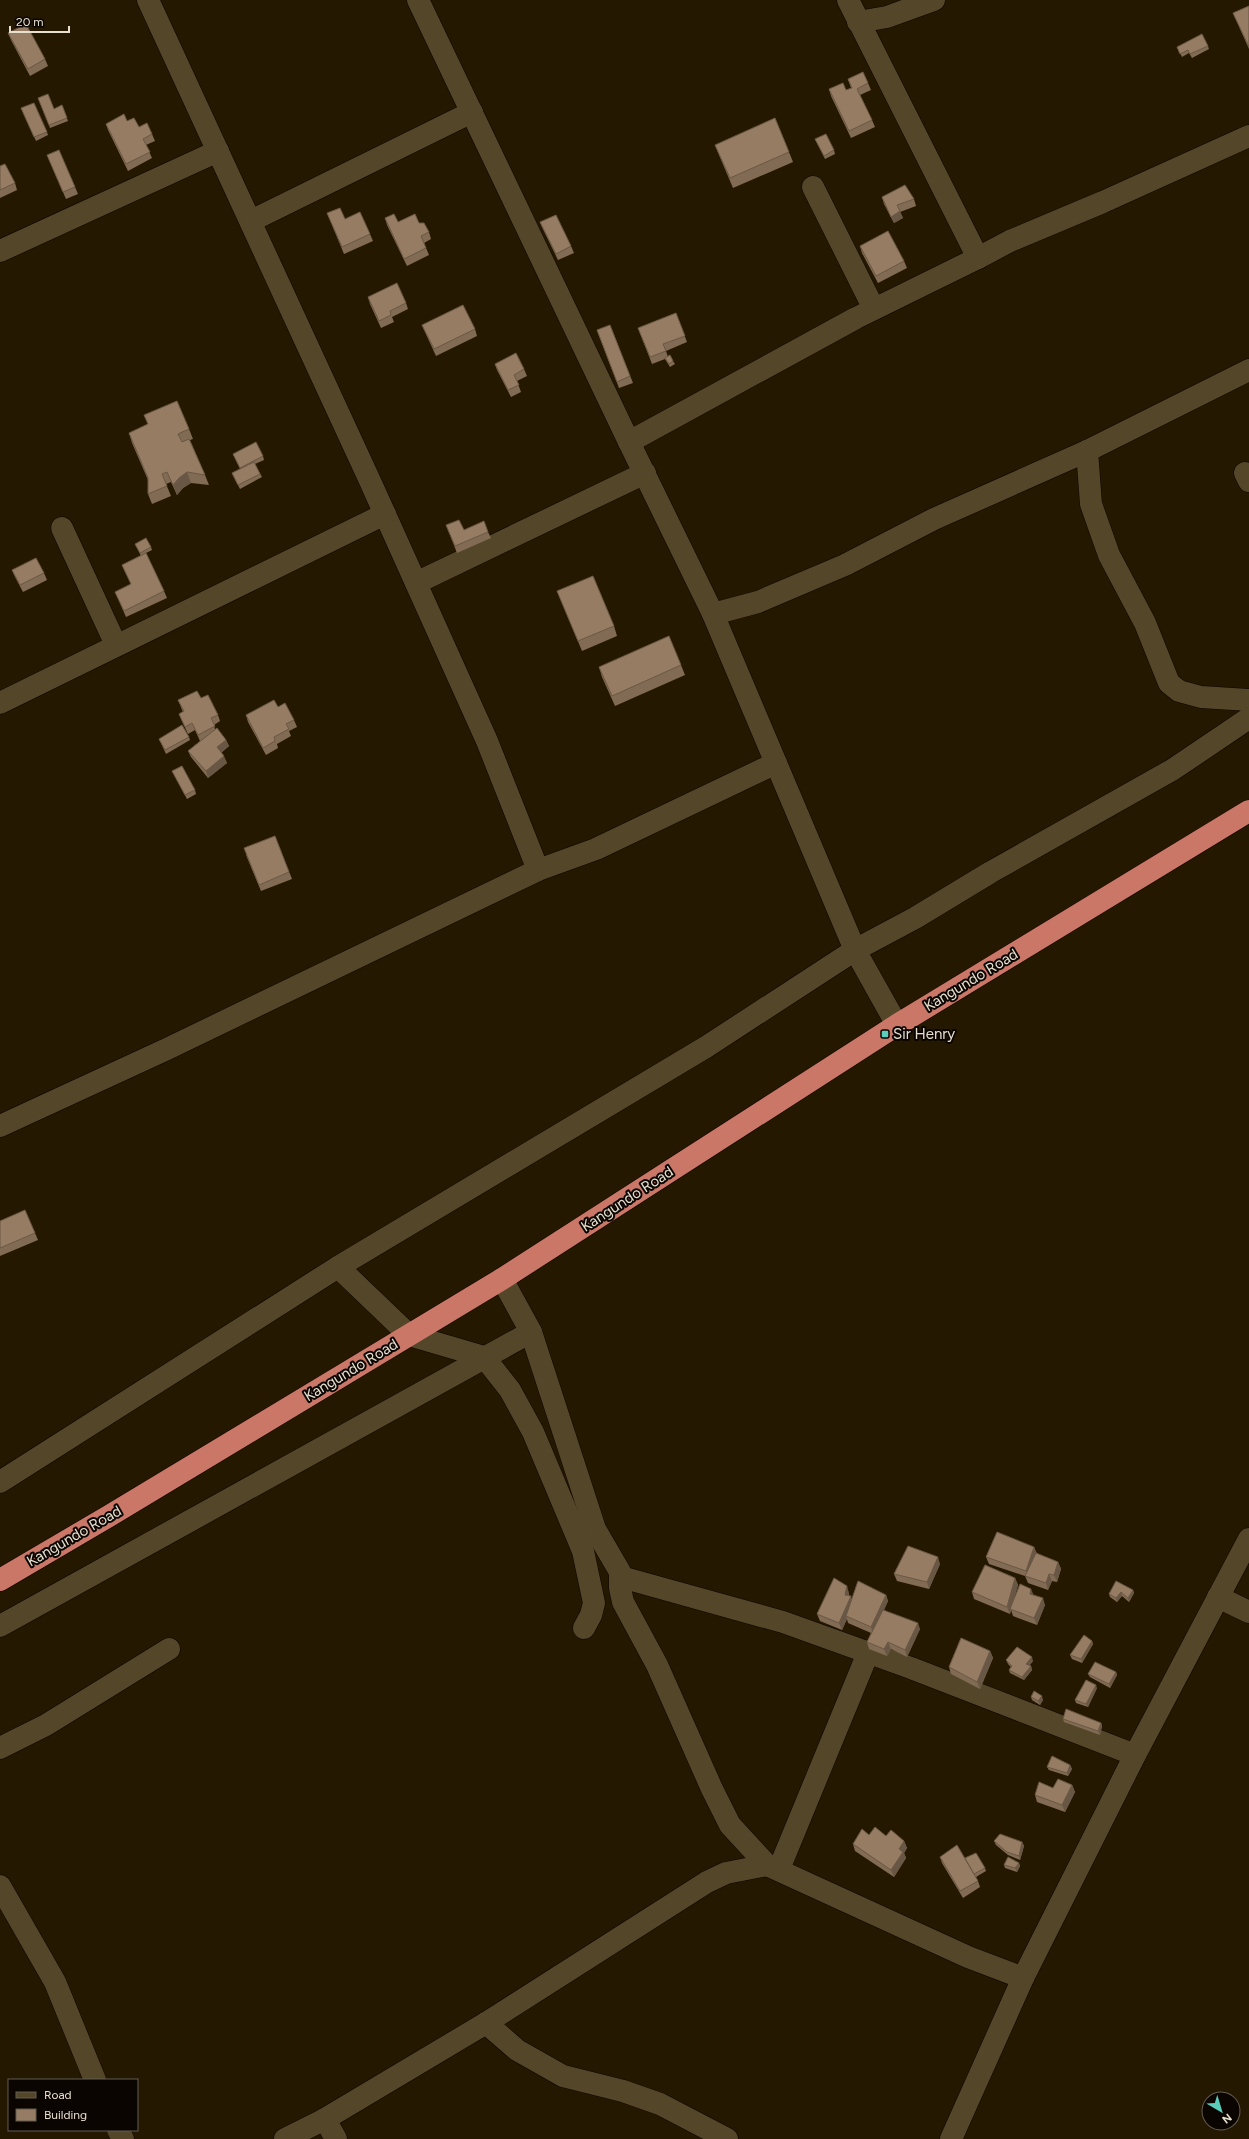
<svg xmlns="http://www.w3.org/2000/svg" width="1249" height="2139" viewBox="0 0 1249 2139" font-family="Figtree,sans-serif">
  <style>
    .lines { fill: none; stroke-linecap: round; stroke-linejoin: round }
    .street-casing { stroke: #0e0400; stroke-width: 23 }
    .highway-casing { stroke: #0e0400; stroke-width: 23 }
    .street { stroke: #544628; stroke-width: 22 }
    .highway { stroke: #cb7768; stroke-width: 22 }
    .wall { fill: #816b54 }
    .shaded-wall { fill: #695745 }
    .building { fill: #967c62; stroke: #695745 }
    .poi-dot { fill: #5bcebb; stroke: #0a0500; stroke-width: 1.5 }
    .labels { text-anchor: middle; stroke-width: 4; stroke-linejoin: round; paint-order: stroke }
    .street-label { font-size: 15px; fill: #e8e0cf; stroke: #0a0500 }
    .poi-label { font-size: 15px; fill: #e8e0cf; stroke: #0a0500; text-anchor: start }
  </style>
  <rect width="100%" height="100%" fill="#251800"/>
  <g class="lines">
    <defs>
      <g id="street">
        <polyline points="148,0 370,481 487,741 538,870"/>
        <polyline points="418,0 629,442 713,614 855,950 897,1025"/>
        <polyline points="858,22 887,17 934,0"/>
        <polyline points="813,187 874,309"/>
        <polyline points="251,221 472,112"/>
        <polyline points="0,251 218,151"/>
        <polyline points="978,258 1010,241 1103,202 1249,136"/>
        <polyline points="629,442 856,318 978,258 848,0"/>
        <polyline points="1087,451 1091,504 1109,555 1145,623 1169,683 1179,691 1201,697 1249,700"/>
        <polyline points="1245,473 1249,481"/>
        <polyline points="62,528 116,645"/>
        <polyline points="416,583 645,473"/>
        <polyline points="713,614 758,602 845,565 934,519 1087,451 1249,370"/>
        <polyline points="0,703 385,514"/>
        <polyline points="0,1126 167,1049 538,870 596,849 776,763"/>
        <polyline points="338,1267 409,1335 484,1357 510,1390 533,1432 583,1551 594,1603 591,1615 584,1628"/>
        <polyline points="502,1279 531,1332 595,1529 620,1572 620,1588 623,1602 657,1665 712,1789 730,1825 767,1865 968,1957 1023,1978"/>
        <polyline points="0,1482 338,1267 706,1047 855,950 915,918 991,872 1172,770 1249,718"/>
        <polyline points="621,1577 783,1622 911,1668 1135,1755"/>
        <polyline points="1218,1597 1249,1612"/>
        <polyline points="0,1626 531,1332"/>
        <polyline points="0,1748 46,1725 169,1649"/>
        <polyline points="779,1869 868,1653"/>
        <polyline points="0,1886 55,1982 95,2080"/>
        <polyline points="486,2023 517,2050 563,2076 623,2091 660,2104 727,2139"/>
        <polyline points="325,2119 336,2139"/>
        <polyline points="118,2130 123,2139"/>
        <polyline points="285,2139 325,2119 486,2023 707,1882 726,1873 767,1865"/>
        <polyline points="951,2139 1023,1978 1135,1755 1249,1539"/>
      </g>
      <polyline id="highway" points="0,1580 109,1516 502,1279 897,1025 1249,811"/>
    </defs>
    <use href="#street" class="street-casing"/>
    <use href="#highway" class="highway-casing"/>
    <use href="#street" class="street"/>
    <use href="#highway" class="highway"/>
  </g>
  <g class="wall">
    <polygon points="1249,6 1249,49 1233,13"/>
    <polygon points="8,33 45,59 48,66 30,76 11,40"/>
    <polygon points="1208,46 1209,49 1192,58 1189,53 1182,57 1177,47"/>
    <polygon points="848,79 868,83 871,90 860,95 872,120 875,127 851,138 831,96 829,89 846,90 851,88"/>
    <polygon points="38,98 54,109 62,105 68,121 50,128"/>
    <polygon points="23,112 47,132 48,135 36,141"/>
    <polygon points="127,121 152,134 155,141 146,145 152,158 128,171 108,130 106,124"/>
    <polygon points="815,139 834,150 835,154 825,159"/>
    <polygon points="715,145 789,152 793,162 733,188 719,155"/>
    <polygon points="47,155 75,187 78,194 66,199"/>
    <polygon points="0,166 15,183 17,190 0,198"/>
    <polygon points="882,197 914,199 916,206 900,212 903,218 894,223 884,204"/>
    <polygon points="327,213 345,219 370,234 373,241 344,254"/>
    <polygon points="385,218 398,222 419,223 429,232 431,239 424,243 429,255 407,266 387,225"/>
    <polygon points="540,222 571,246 574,253 558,260 543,229"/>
    <polygon points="860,246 904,261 907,268 878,283 862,253"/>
    <polygon points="368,297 406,303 408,309 392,317 394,322 381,328 370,304"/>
    <polygon points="676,313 687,342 666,351 668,357 673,361 675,364 670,367 665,359 652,364 638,328"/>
    <polygon points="422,325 475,329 477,336 436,356 425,332"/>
    <polygon points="610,325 633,383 619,388 597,330"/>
    <polygon points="495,364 524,369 527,376 517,381 521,392 511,397 497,370"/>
    <polygon points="144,415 189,429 193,439 190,440 205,475 209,485 191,483 183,488 177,495 171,482 166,484 171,496 152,504 148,494 148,480 132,443 129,433 148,424"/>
    <polygon points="233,454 263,456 264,460 255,464 262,477 240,489 232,473 240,469"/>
    <polygon points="446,525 464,530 488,532 491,538 457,553"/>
    <polygon points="135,544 151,547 152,550 146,553 164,591 167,598 126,617 115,592 131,584 122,565 141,556"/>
    <polygon points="12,570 44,573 47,580 23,592 15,577"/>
    <polygon points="557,591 614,626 617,636 582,651"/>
    <polygon points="681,665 685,675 615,706 602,677 599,667"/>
    <polygon points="201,698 218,715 220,721 214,725 215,729 226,740 229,746 221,753 227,763 208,778 191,757 188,751 200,741 195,730 188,734 182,721 179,714 183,712 178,700"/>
    <polygon points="278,707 294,720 297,727 289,731 291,736 277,744 278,748 266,755 248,722 246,715"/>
    <polygon points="189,737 190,740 166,754 159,739"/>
    <polygon points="172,771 195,790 196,794 187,799"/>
    <polygon points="275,836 292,879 261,891 246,855"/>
    <polygon points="0,1221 35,1233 38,1240 0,1256"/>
    <polygon points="1034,1547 1037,1554 1058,1562 1061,1569 1057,1582 1052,1581 1048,1590 1028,1583 1025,1576 989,1564 986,1557"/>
    <polygon points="940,1564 929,1589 897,1581 894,1574"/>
    <polygon points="1015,1578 1018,1585 1013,1602 1034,1595 1045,1605 1037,1625 1013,1616 1011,1610 1010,1614 974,1599 972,1592"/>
    <polygon points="1133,1590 1134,1593 1129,1602 1122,1596 1117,1602 1110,1597 1109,1594"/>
    <polygon points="849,1593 849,1596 852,1599 886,1595 888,1601 884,1610 920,1629 907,1657 891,1649 887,1656 869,1649 867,1642 871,1633 848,1623 847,1619 842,1630 820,1621 817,1614"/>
    <polygon points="1092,1641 1093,1644 1082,1663 1072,1659 1070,1655"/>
    <polygon points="990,1651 993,1658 980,1689 951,1674 949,1667"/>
    <polygon points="1006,1660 1033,1661 1029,1666 1031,1666 1032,1670 1024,1680 1010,1673 1009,1670 1011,1667 1008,1664"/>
    <polygon points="1116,1672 1117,1675 1110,1688 1090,1677 1088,1674"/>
    <polygon points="1097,1688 1088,1707 1076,1703 1075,1700"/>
    <polygon points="1031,1697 1043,1700 1040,1705 1032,1700"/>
    <polygon points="1063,1719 1101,1723 1102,1726 1100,1735 1064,1722"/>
    <polygon points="1070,1765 1072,1769 1068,1776 1049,1770 1047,1767"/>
    <polygon points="1072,1785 1075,1792 1065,1812 1037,1802 1035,1795 1053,1788"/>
    <polygon points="869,1835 886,1836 904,1841 907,1848 904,1853 906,1858 894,1877 855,1851 853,1844"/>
    <polygon points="994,1841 1022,1842 1024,1846 1020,1860 1008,1855 996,1845"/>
    <polygon points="940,1857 965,1858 985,1868 986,1871 976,1877 978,1881 980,1887 963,1898 942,1863"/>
    <polygon points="1019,1863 1020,1866 1017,1872 1005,1868 1004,1865"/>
  </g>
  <g class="shaded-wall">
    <polygon points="900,211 903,218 894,223 891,217"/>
    <polygon points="187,472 191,483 183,488 177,495 173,485 179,478"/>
    <polygon points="226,740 229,746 219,754 217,747"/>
    <polygon points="224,756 227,763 208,778 206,771"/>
    <polygon points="1034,1547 1037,1554 1029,1577 1026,1571"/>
    <polygon points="938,1557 940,1564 929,1589 927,1582"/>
    <polygon points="1058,1562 1061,1569 1057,1582 1054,1575"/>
    <polygon points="1049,1574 1052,1581 1048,1590 1046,1583"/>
    <polygon points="1015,1578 1018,1585 1010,1614 1007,1607"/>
    <polygon points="847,1586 849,1593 847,1601 845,1595"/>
    <polygon points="1031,1589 1034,1596 1030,1594"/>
    <polygon points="1133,1590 1134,1593 1129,1602 1128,1598"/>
    <polygon points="1121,1592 1122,1596 1117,1602 1116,1598"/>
    <polygon points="886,1595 888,1601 873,1634 871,1627"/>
    <polygon points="851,1596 853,1603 846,1616 847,1619 842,1630 839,1623"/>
    <polygon points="1043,1598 1045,1605 1037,1625 1034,1618"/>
    <polygon points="918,1623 920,1629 907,1657 905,1650"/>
    <polygon points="1092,1641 1093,1644 1082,1663 1081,1659"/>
    <polygon points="888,1642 891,1649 887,1656 884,1649"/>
    <polygon points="990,1651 993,1658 980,1689 977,1682"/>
    <polygon points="1032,1657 1033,1661 1027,1668 1026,1664"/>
    <polygon points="1031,1666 1032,1670 1024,1680 1022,1677"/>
    <polygon points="1116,1672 1117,1675 1110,1688 1109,1684"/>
    <polygon points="1096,1685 1097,1688 1088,1707 1086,1704"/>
    <polygon points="1042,1696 1043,1700 1040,1705 1038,1701"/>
    <polygon points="1101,1723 1102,1726 1100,1735 1098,1731"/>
    <polygon points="1070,1765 1072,1769 1068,1776 1067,1773"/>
    <polygon points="1072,1785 1075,1792 1065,1812 1062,1805"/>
    <polygon points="904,1841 907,1848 904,1853 906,1858 894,1877 891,1870 899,1849"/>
    <polygon points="1022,1842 1024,1846 1020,1860 1019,1856"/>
    <polygon points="1019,1863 1020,1866 1017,1872 1015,1868"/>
  </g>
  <g class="building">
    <polygon points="1249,6 1249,47 1233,13"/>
    <polygon points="26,24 45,59 28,69 8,33"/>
    <polygon points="1202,34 1208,46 1190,54 1188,50 1180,54 1177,47"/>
    <polygon points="863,72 868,83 857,89 872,120 849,131 829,89 843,83 846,90 852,88 848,79"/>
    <polygon points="48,94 54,109 62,105 67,118 49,125 38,98"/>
    <polygon points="34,103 47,132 34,137 21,108"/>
    <polygon points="124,114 127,121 134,118 139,127 147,123 152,134 143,139 150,152 126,164 106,124"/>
    <polygon points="775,118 789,152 730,178 715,145"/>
    <polygon points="826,134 834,150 824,156 815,139"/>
    <polygon points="59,150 75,187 63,192 47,155"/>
    <polygon points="5,164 15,183 0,190 0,166"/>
    <polygon points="905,185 914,199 897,205 900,211 891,217 882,197"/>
    <polygon points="340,208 345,219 360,212 370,234 342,247 327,213"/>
    <polygon points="394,214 398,222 415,214 419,223 424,223 429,232 421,236 426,248 404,259 385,218"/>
    <polygon points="556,215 571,246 556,254 540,222"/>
    <polygon points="888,231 904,261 876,276 860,246"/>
    <polygon points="397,283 406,303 390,311 391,315 379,321 368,297"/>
    <polygon points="463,305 475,329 434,349 422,325"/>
    <polygon points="676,313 685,336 663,344 666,351 650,357 638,328"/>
    <polygon points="610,325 630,376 617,382 597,330"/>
    <polygon points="516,353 524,369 514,375 519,385 508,390 495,364"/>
    <polygon points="670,355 673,361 669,364 665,358"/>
    <polygon points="177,401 189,429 178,434 182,442 189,439 205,475 187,472 179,478 173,485 167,472 162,474 167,486 148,494 148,478 129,433 148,424 144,415"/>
    <polygon points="256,442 263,456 240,468 233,454"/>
    <polygon points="254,462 260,474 238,485 232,473"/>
    <polygon points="459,520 464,530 484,521 488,532 455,546 446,525"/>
    <polygon points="146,538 151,547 140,553 135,544"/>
    <polygon points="146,553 164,591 124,611 115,592 131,584 122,565"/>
    <polygon points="36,558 44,573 20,585 12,570"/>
    <polygon points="593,576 614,626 578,641 557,591"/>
    <polygon points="669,636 681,665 612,696 599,667"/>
    <polygon points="197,691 201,698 208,695 218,715 211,718 215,726 198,735 192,723 185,727 179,714 184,711 178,700"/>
    <polygon points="274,700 278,707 285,703 294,720 286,724 289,729 274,737 275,741 263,748 246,715"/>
    <polygon points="182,725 189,737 165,750 159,739"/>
    <polygon points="217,728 226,740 217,747 224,756 206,771 188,751"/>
    <polygon points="182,766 195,790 185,795 172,771"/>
    <polygon points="275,836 289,872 259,885 244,848"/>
    <polygon points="25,1210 35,1233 0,1248 0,1221"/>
    <polygon points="997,1532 1034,1547 1026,1571 986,1557"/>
    <polygon points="908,1546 938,1557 927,1582 894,1574"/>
    <polygon points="1036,1553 1058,1562 1054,1575 1049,1574 1046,1583 1025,1576"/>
    <polygon points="985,1565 1015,1578 1007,1607 972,1592"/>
    <polygon points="834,1578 847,1586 845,1595 851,1596 839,1623 817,1614"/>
    <polygon points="858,1581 886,1595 871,1627 846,1616"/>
    <polygon points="1116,1581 1133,1590 1128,1598 1121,1592 1116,1598 1109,1594"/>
    <polygon points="1020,1584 1031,1589 1030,1594 1043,1598 1034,1618 1010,1609"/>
    <polygon points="883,1610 918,1623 905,1650 888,1642 884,1649 867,1642"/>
    <polygon points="1084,1635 1092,1641 1081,1659 1070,1655"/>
    <polygon points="961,1638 990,1651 977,1682 949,1667"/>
    <polygon points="1017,1647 1032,1657 1026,1664 1031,1666 1022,1677 1009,1670 1012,1666 1006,1660"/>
    <polygon points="1095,1662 1116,1672 1109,1684 1088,1674"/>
    <polygon points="1086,1680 1096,1685 1086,1704 1075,1700"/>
    <polygon points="1034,1691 1042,1696 1038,1701 1031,1697"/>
    <polygon points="1066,1709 1101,1723 1098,1731 1063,1719"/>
    <polygon points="1052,1756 1070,1765 1067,1773 1047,1767"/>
    <polygon points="1058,1779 1072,1785 1062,1805 1035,1795 1039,1782 1053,1788"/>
    <polygon points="875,1827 886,1836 891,1830 904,1841 899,1849 903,1852 891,1870 853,1844 862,1829 869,1835"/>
    <polygon points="1000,1834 1022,1842 1019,1856 1007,1852 994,1841"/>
    <polygon points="957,1845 978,1881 960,1891 940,1857"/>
    <polygon points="976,1853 985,1868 974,1874 965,1858"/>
    <polygon points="1008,1857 1019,1863 1015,1868 1004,1865"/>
  </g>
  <rect class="poi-dot" x="881" y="1030" width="8" height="8" rx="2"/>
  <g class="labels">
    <g class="street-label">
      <text transform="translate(971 980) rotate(-31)" y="5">Kangundo Road</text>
      <text transform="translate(627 1199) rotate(-33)" y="5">Kangundo Road</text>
      <text transform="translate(351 1370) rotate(-31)" y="5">Kangundo Road</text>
      <text transform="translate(74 1536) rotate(-30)" y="5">Kangundo Road</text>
    </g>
    <g class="poi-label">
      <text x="893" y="1039">Sir Henry</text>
    </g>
  </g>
  <rect x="8" y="2079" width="130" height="52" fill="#0a0500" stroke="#635d53"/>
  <rect x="16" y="2092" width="20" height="6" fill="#544628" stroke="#635d53"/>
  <text x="44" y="2099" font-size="12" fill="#e8e0cf">Road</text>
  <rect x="16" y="2109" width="20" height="12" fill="#967c62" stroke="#635d53"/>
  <text x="44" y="2119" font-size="12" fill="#e8e0cf">Building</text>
  <g transform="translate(1221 2111) rotate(142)"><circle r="19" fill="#0a0500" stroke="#635d53"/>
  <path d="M0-3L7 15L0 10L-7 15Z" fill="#5bcebb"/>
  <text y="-6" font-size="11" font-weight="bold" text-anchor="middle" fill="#e8e0cf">N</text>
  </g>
  <path d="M10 26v6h59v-6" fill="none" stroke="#e8e0cf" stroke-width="2"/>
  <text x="16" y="26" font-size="12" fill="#e8e0cf" stroke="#0a0500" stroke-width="3" paint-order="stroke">20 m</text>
</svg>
